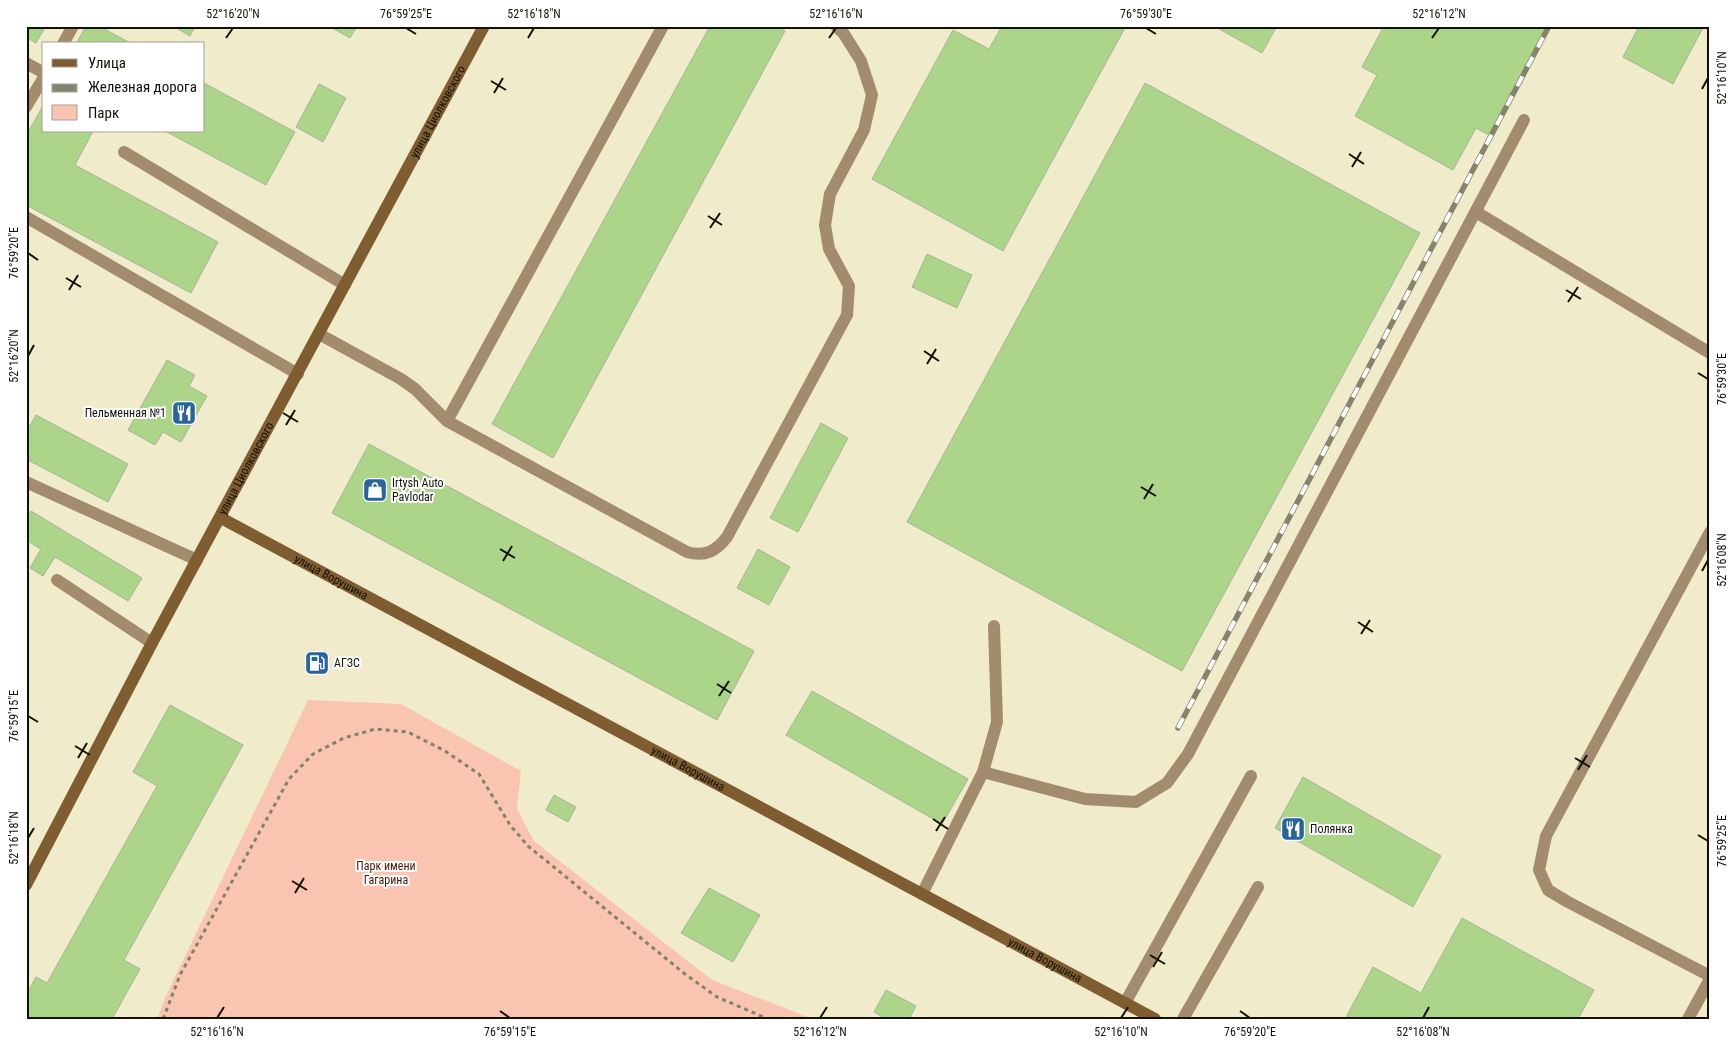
<svg xmlns="http://www.w3.org/2000/svg" width="1736" height="1045" viewBox="0 0 1736 1045" font-family="'Roboto Condensed',sans-serif">
  <style>
    .green { fill: #f9c5b1 }
    .building { fill: #add589; stroke: #a5b598 }
    .lines { fill: none; stroke-linecap: round; stroke-linejoin: round }
    .path { stroke: #84816b; stroke-width: 3; stroke-dasharray: 4 4; stroke-linecap: butt }
    .lane { stroke: #a38b6e; stroke-width: 12 }
    .secondary { stroke: #7f5d31; stroke-width: 12 }
    .rail-casing { stroke: #87846d; stroke-width: 5.5 }
    .rail { stroke: #fff; stroke-width: 4; stroke-dasharray: 11; stroke-linecap: butt }
    .ticks { fill: none; stroke: #131106; stroke-width: 2 }
    .labels { text-anchor: middle; stroke-width: 4; stroke-linejoin: round; paint-order: stroke }
    .street-label { font-size: 12px; fill: #131106; stroke: #fff }
    .poi-label { font-size: 12px; fill: #131106; stroke: #fff; text-anchor: start }
    .park-label { font-size: 12px; fill: #491600; stroke: #fff }
    .neatline { fill: none; stroke: #131106; stroke-width: 2 }
    .ticks-label { font-size: 12px; text-anchor: middle; fill: #131106 }
  </style>
  <rect width="100%" height="100%" fill="#f0eccb"/>
  <polygon class="green" points="308,700 401,704 521,771 517,809 534,841 712,980 813,1019 157,1019 165,998"/>
  <g class="building">
    <polygon points="26,26 46,26 36,43 26,37"/>
    <polygon points="86,26 99,26 132,44 76,44"/>
    <polygon points="173,26 195,26 190,36"/>
    <polygon points="329,26 357,26 350,38"/>
    <polygon points="710,26 776,26 785,31 553,458 492,424"/>
    <polygon points="1002,26 1126,26 1003,251 872,179 953,30 989,49"/>
    <polygon points="1214,26 1277,26 1262,53"/>
    <polygon points="1384,26 1548,26 1489,135 1476,128 1453,170 1355,116 1377,75 1362,67"/>
    <polygon points="1639,26 1704,26 1673,84 1623,57"/>
    <polygon points="204,83 295,132 266,185 165,131 204,131"/>
    <polygon points="1145,83 1420,233 1182,671 907,522"/>
    <polygon points="319,84 346,98 323,142 296,127"/>
    <polygon points="44,104 44,131 93,131 75,165 218,242 191,293 26,205 26,136"/>
    <polygon points="927,254 972,275 957,308 912,287"/>
    <polygon points="167,360 195,375 189,386 207,396 181,442 163,432 155,445 128,430"/>
    <polygon points="36,415 128,464 108,502 26,459 26,433"/>
    <polygon points="821,423 848,438 798,532 770,518"/>
    <polygon points="369,444 754,651 717,720 332,513"/>
    <polygon points="31,511 142,578 128,601 55,557 43,576 30,568 41,549 26,540 26,520"/>
    <polygon points="758,549 790,567 769,605 737,588"/>
    <polygon points="812,691 968,779 942,824 786,735"/>
    <polygon points="170,705 243,745 124,960 140,969 112,1019 26,1019 26,995 36,977 47,983 157,786 133,772"/>
    <polygon points="1303,777 1441,856 1413,907 1275,828"/>
    <polygon points="554,795 576,807 568,822 546,810"/>
    <polygon points="709,888 760,915 733,962 681,933"/>
    <polygon points="1462,918 1594,990 1578,1019 1345,1019 1373,967 1421,993"/>
    <polygon points="886,990 916,1006 909,1019 886,1019 874,1012"/>
  </g>
  <g class="lines">
    <polyline class="path" points="163,1019 180,975 289,779 313,754 344,738 375,729 408,732 445,751 479,774 510,825 528,846 685,974 717,997 768,1019"/>
    <g class="lane">
      <polyline points="63,44 73,26"/>
      <polyline points="26,63 44,73"/>
      <polyline points="26,107 44,77"/>
      <polyline points="124,152 345,285"/>
      <polyline points="1476,212 1710,353"/>
      <polyline points="26,217 298,374"/>
      <path d="M319 334 401 379 415 389 447 421 687 552C706 557 716 551 727 537L847 315 849 286 829 249 825 225 830 194 864 130 872 95 861 61 844 34 836 26"/>
      <polyline points="447,421 663,26"/>
      <polyline points="26,482 197,560"/>
      <polyline points="1710,532 1546,836 1539,870 1548,890 1568,902 1710,976"/>
      <polyline points="57,580 152,643"/>
      <polyline points="983,772 1085,799 1136,802 1167,783 1188,754 1524,120"/>
      <polyline points="922,894 983,772 997,722 994,626"/>
      <polyline points="1125,1003 1251,776"/>
      <polyline points="1183,1019 1258,887"/>
      <polyline points="1688,1019 1710,979"/>
    </g>
    <g class="secondary">
      <path id="s1" d="M221 518 1155 1019"/>
      <path id="s2" d="M26 885 152 643 484 26"/>
    </g>
    <defs>
      <polyline id="rail" points="1178,728 1549,26"/>
    </defs>
    <use href="#rail" class="rail-casing"/>
    <use href="#rail" class="rail"/>
  </g>
  <path class="ticks" d="M406 28 416 34M1146 28 1156 34M226 38 233 28M528 38 534 28M829 38 836 28M1432 38 1439 28M491 81 506 90M1702 89 1708 78M494 93 503 78M1349 154 1364 164M1352 167 1361 152M708 216 722 225M710 228 720 213M28 253 38 260M66 278 81 287M69 290 78 275M1566 290 1581 299M1568 302 1578 287M924 351 939 361M28 356 34 345M927 364 936 349M1698 373 1708 379M283 413 298 422M286 425 295 410M1141 487 1156 496M1144 499 1153 484M500 549 515 558M503 561 512 546M1702 571 1708 560M1358 622 1373 632M1361 634 1370 620M717 684 731 693M719 696 729 681M28 716 38 722M75 746 90 755M78 758 87 743M1575 758 1590 767M1578 770 1587 755M933 819 948 829M936 831 945 817M1698 835 1708 841M28 838 34 828M292 881 307 890M295 893 304 878M1150 955 1165 964M1153 967 1162 952M500 1011 510 1018M1240 1011 1250 1018M217 1018 224 1007M820 1018 827 1007M1121 1018 1128 1007M1423 1018 1429 1007"/>
  <defs>
    <symbol id="restaurant-square" viewBox="-11 -11 22 22"><rect x="-9" y="-9" width="18" height="18" rx="4" fill="#29649b" stroke="#fff"/><path d="M-5-6h1v4h1v-4h1v4h1v-4h1v5L-1.5 .5V6h-2V.5L-5-1ZM5-6V6H3V1.5H1.5Q1.5-4 5-6Z" fill="#fff"/></symbol>
    <symbol id="shop-square" viewBox="-11 -11 22 22"><rect x="-9" y="-9" width="18" height="18" rx="4" fill="#29649b" stroke="#fff"/><path d="M-5-2.5h2.3a2.7 3.5 0 0 1 5.4 0H5L5.5 6h-11ZM-1.5-2.5h3a1.5 2.3 0 0 0-3 0Z" fill="#fff"/></symbol>
    <symbol id="fuel-square" viewBox="-11 -11 22 22"><rect x="-9" y="-9" width="18" height="18" rx="4" fill="#29649b" stroke="#fff"/><path d="M-5.5-6h7V0h2V4h1.3V-2.5L3-4.5l.8-.8L6-3V5H2.5V1h-1V6h-7ZM-4.2-4.7v3.2H.2V-4.7Z" fill="#fff"/></symbol>
  </defs>
  <g fill-rule="evenodd">
    <use href="#restaurant-square" x="170" y="399" width="28" height="28"/>
    <use href="#shop-square" x="361" y="476" width="28" height="28"/>
    <use href="#fuel-square" x="303" y="649" width="28" height="28"/>
    <use href="#restaurant-square" x="1279" y="815" width="28" height="28"/>
  </g>
  <g class="labels">
    <g class="street-label">
      <text dy="4" stroke="none"><textPath href="#s2" startOffset="876">улица Циолковского</textPath></text>
      <text dy="4" stroke="none"><textPath href="#s2" startOffset="471">улица Циолковского</textPath></text>
      <text dy="4" stroke="none"><textPath href="#s1" startOffset="125">улица Ворушина</textPath></text>
      <text dy="4" stroke="none"><textPath href="#s1" startOffset="530">улица Ворушина</textPath></text>
      <text dy="4" stroke="none"><textPath href="#s1" startOffset="935">улица Ворушина</textPath></text>
    </g>
    <g class="poi-label">
      <text x="166" y="417" text-anchor="end">Пельменная №1</text>
      <text x="392" y="487">Irtysh Auto<tspan x="392" dy="14">Pavlodar</tspan></text>
      <text x="334" y="667">АГЗС</text>
      <text x="1310" y="833">Полянка</text>
    </g>
    <g class="park-label">
      <text x="386" y="870">Парк имени<tspan x="386" dy="14">Гагарина</tspan></text>
    </g>
  </g>
  <rect width="1736" height="1045" fill="none" stroke="#ffffff" stroke-width="55"/>
  <rect x="42" y="42" width="162" height="90" fill="#ffffff" stroke="#a1a09b"/>
  <rect x="52" y="59" width="25" height="8" fill="#7f5d31" stroke="#a1a09b"/>
  <text x="88" y="68" font-size="15" fill="#131106">Улица</text>
  <rect x="52" y="84" width="25" height="8" fill="#87846d" stroke="#a1a09b"/>
  <text x="88" y="92" font-size="15" fill="#131106">Железная дорога</text>
  <rect x="52" y="105" width="25" height="15" fill="#f9c5b1" stroke="#a1a09b"/>
  <text x="88" y="118" font-size="15" fill="#131106">Парк</text>
  <rect x="28" y="28" width="1680" height="990" class="neatline"/>
  <g class="ticks-label">
    <text x="233" y="18">52°16'20"N</text>
    <text x="406" y="18">76°59'25"E</text>
    <text x="534" y="18">52°16'18"N</text>
    <text x="836" y="18">52°16'16"N</text>
    <text x="1146" y="18">76°59'30"E</text>
    <text x="1439" y="18">52°16'12"N</text>
    <text transform="translate(1722 78) rotate(-90)" y="4">52°16'10"N</text>
    <text transform="translate(14 253) rotate(-90)" y="4">76°59'20"E</text>
    <text transform="translate(14 356) rotate(-90)" y="4">52°16'20"N</text>
    <text transform="translate(1722 379) rotate(-90)" y="4">76°59'30"E</text>
    <text transform="translate(1722 560) rotate(-90)" y="4">52°16'08"N</text>
    <text transform="translate(14 716) rotate(-90)" y="4">76°59'15"E</text>
    <text transform="translate(14 838) rotate(-90)" y="4">52°16'18"N</text>
    <text transform="translate(1722 841) rotate(-90)" y="4">76°59'25"E</text>
    <text x="217" y="1036">52°16'16"N</text>
    <text x="510" y="1036">76°59'15"E</text>
    <text x="820" y="1036">52°16'12"N</text>
    <text x="1121" y="1036">52°16'10"N</text>
    <text x="1250" y="1036">76°59'20"E</text>
    <text x="1423" y="1036">52°16'08"N</text>
  </g>
</svg>
